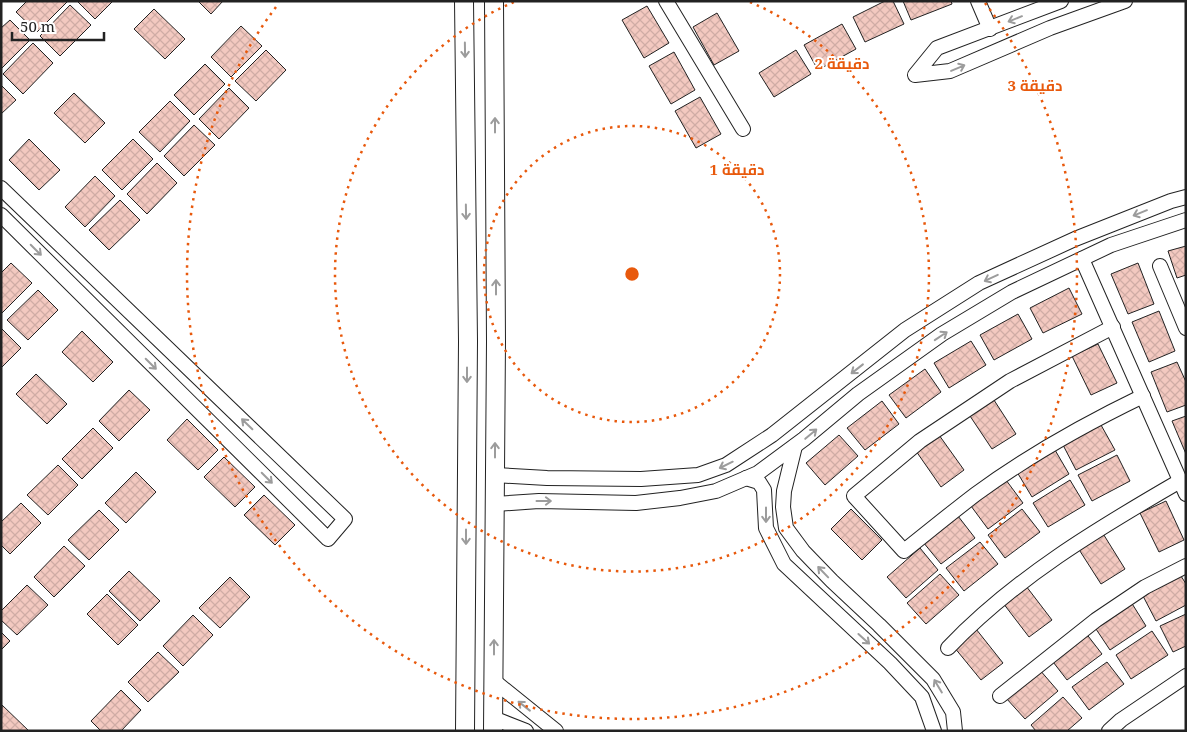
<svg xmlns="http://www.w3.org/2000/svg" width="1187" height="732" viewBox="0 0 1187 732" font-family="'Noto Serif',Cairo,serif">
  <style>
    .building { fill: url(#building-cross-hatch); stroke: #222 }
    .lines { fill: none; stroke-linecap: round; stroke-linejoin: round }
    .minor-casing { stroke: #222; stroke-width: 16 }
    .major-casing { stroke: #222; stroke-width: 20 }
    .minor { stroke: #fff; stroke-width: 14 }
    .major { stroke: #fff; stroke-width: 18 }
    .oneway { stroke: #9c9c9c }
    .ring { fill: none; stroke: #e8590c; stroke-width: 2.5; stroke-dasharray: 2.5 5 }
    .centre { fill: #e8590c; stroke: #fff; stroke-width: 2.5 }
    .ring-label { font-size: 15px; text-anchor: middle; font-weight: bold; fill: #e8590c; stroke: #fff; stroke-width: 4; stroke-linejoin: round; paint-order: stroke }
  </style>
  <defs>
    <pattern id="building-cross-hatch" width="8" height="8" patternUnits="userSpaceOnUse" patternTransform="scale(1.25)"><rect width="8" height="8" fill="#f3c9c0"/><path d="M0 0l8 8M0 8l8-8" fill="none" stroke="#d0aca5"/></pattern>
  </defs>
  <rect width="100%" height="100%" fill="#fff"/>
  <g class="building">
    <polygon points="27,1 67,1 67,2 37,32 16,12"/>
    <polygon points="77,1 113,1 95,19"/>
    <polygon points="198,1 223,1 211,14"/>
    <polygon points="885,1 893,1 904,24 865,42 853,17"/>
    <polygon points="903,1 951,1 952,4 911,20"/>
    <polygon points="70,5 91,25 60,56 40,36"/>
    <polygon points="647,6 669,43 644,58 622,20"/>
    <polygon points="154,9 185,39 165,59 134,29"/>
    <polygon points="717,13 739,51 714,65 693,27"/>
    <polygon points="10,20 30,40 1,69 1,28"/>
    <polygon points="842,24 856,49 818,70 804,45"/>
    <polygon points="241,26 262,46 231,77 211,57"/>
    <polygon points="33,43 53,63 23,94 3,74"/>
    <polygon points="266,50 286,70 256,101 235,81"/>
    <polygon points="796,50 811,74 774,97 759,73"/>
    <polygon points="674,52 695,90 671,104 649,66"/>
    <polygon points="205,64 225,84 194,115 174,95"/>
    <polygon points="1,85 16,100 1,114"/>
    <polygon points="229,88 249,108 219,139 199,119"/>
    <polygon points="74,93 105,123 85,143 54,113"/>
    <polygon points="700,97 721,134 696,148 675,111"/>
    <polygon points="170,101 190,121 160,152 139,132"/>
    <polygon points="194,125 215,145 184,176 164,156"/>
    <polygon points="29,139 60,170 39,190 9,160"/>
    <polygon points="133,139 153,159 122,190 102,170"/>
    <polygon points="157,163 177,183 147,214 127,194"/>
    <polygon points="95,176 115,196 85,227 65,207"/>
    <polygon points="120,200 140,220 109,250 89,230"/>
    <polygon points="1186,246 1186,275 1177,278 1168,251"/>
    <polygon points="11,263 32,283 1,314 1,273"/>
    <polygon points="1138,263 1154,304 1128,314 1111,274"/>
    <polygon points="1069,288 1082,314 1043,333 1030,308"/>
    <polygon points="38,290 58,310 28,340 7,320"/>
    <polygon points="1159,311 1175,351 1149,362 1132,322"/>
    <polygon points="1018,314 1032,339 994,360 980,335"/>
    <polygon points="1,328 21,348 1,368"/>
    <polygon points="82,331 113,362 93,382 62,352"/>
    <polygon points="971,341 986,365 949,388 934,363"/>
    <polygon points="1098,344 1117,383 1091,395 1072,356"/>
    <polygon points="1177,362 1186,382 1186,405 1167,412 1151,372"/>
    <polygon points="925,369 941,392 906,418 889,395"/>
    <polygon points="36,374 67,404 47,424 16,394"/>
    <polygon points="129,390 150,410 119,441 99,421"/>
    <polygon points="992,397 1016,434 992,449 968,413"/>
    <polygon points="882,401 899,424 865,450 847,428"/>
    <polygon points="1186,416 1186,454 1172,421"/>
    <polygon points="187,419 218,450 198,470 167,440"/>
    <polygon points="1101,425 1115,450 1076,470 1063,445"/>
    <polygon points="93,428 113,448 82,479 62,459"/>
    <polygon points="839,435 858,456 825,485 806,463"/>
    <polygon points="939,435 964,470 941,487 916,451"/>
    <polygon points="1055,450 1069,474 1032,497 1017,472"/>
    <polygon points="1117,455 1130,481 1092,501 1078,475"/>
    <polygon points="224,457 255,487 235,507 204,477"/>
    <polygon points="58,465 78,485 48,515 27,495"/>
    <polygon points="136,472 156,492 126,523 105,503"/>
    <polygon points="1006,480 1023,503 988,529 971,506"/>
    <polygon points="1070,480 1085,505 1048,527 1033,503"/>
    <polygon points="264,495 295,525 275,545 244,515"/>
    <polygon points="1166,501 1184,540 1159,552 1140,513"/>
    <polygon points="21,503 41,523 10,554 1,545 1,522"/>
    <polygon points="851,509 882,540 862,560 831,529"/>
    <polygon points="1022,509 1040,532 1005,558 988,535"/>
    <polygon points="99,510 119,530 89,560 68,540"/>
    <polygon points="958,516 975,538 941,564 923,542"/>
    <polygon points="1102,532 1125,569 1101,584 1078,548"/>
    <polygon points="980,542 998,564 964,591 946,568"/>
    <polygon points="64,546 85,566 54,597 34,577"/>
    <polygon points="920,548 938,570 906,598 887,577"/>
    <polygon points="129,571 160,601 140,621 109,591"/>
    <polygon points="940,574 959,595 926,624 907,603"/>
    <polygon points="1181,576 1186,584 1186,605 1156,621 1143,596"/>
    <polygon points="230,577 250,597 220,628 199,608"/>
    <polygon points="27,585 48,605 17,635 1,620 1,611"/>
    <polygon points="1026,586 1052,620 1029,637 1003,603"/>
    <polygon points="107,594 138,625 118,645 87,614"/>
    <polygon points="1131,602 1146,626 1110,650 1094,626"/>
    <polygon points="1186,614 1186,646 1173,652 1160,626"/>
    <polygon points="193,615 213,635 183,666 163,646"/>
    <polygon points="976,629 1003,663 981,680 954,647"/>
    <polygon points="1152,631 1168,655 1131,679 1116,655"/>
    <polygon points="1,632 10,641 1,650"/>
    <polygon points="1085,632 1102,654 1067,680 1050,658"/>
    <polygon points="158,652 179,672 148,702 128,682"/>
    <polygon points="1107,662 1124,684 1089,710 1072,687"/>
    <polygon points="1039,669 1058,691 1025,719 1006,698"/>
    <polygon points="121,690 141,710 121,731 101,731 91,721"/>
    <polygon points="1063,697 1082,718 1067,731 1036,731 1031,725"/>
    <polygon points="2,705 29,731 1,731"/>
  </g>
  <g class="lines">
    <defs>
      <g id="minor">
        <polyline points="666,1 743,129"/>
        <polyline points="978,1 990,29"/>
        <polyline points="1061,1 937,48 915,75 950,71 1050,28 1125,1"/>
        <polyline points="1,188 345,519 328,539 1,215"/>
        <polyline points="1082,259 1186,494"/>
        <polyline points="1160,266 1186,328"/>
        <path d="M1113 327 1010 381 920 441 854 496 904 551C928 532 951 513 976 494 1028 456 1085 424 1143 396"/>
        <polyline points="795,446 784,491 783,507 786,528 803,551 832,581 879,625 933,679 953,712 955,731"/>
        <polyline points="495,475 547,478 641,479 698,475 726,465 772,435 905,330 979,283 1075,239 1171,201 1186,197"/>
        <polyline points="746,478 759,482 764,490 766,528 784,564 890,663 922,697 934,731"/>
        <polyline points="495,504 539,501 636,503 680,498 716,491 758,473 804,439 858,394 942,334 1012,292 1111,245 1186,220"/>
        <path d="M948 648C1015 578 1097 529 1180 481"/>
        <polyline points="494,681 556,731"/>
        <polyline points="1000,696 1096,620 1145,587 1186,566"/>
        <polyline points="493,718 526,731"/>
        <polyline points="1109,731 1121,720 1186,676"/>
      </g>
      <g id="major">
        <polyline points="464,1 468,341 465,731"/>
        <polyline points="493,731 496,341 494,1"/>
      </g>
    </defs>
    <use href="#minor" class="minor-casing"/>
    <use href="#major" class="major-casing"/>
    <use href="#minor" class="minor"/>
    <use href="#major" class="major"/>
  </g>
  <defs><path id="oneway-shaft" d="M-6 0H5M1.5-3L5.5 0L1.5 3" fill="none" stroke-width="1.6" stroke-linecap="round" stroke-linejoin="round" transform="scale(1.25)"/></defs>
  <g class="oneway">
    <use href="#oneway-shaft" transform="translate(1015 19) rotate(158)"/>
    <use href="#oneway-shaft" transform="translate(465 50) rotate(89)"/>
    <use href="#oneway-shaft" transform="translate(958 68) rotate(-23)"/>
    <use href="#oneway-shaft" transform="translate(495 125) rotate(-90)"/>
    <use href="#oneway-shaft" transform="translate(466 212) rotate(89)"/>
    <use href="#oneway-shaft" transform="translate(1140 213) rotate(158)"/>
    <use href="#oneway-shaft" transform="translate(36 250) rotate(45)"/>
    <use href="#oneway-shaft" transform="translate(991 278) rotate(155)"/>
    <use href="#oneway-shaft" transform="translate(496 287) rotate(-90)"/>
    <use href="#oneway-shaft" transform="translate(941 336) rotate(-34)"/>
    <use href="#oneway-shaft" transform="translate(151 364) rotate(45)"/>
    <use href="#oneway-shaft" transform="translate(857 369) rotate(142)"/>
    <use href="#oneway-shaft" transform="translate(467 375) rotate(90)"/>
    <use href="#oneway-shaft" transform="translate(247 424) rotate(-136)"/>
    <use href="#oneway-shaft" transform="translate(811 434) rotate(-40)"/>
    <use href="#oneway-shaft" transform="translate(495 450) rotate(-90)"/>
    <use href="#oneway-shaft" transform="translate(726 465) rotate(154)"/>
    <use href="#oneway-shaft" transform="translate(267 478) rotate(45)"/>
    <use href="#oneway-shaft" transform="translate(544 501)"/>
    <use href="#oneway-shaft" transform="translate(766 515) rotate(90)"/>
    <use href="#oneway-shaft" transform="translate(466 537) rotate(90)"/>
    <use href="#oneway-shaft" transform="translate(823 572) rotate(-134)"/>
    <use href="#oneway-shaft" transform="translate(864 639) rotate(42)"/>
    <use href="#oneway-shaft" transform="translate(494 647) rotate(-90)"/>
    <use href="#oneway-shaft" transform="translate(938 686) rotate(-121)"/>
    <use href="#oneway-shaft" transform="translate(524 706) rotate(-142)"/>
  </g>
  <g class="ring">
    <circle cx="632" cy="274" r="148"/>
    <path d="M750 2A297 297 0 1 1 514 2"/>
    <path d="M985 3A445 445 0 1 1 279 3"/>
  </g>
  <circle cx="632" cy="274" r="8" class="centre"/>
  <g class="ring-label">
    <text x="842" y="69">2 دقيقة</text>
    <text x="1035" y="91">3 دقيقة</text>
    <text x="737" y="175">1 دقيقة</text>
  </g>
  <rect width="1187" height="732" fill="none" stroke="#222222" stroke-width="5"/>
  <path d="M12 32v8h92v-8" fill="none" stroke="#222222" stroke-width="2.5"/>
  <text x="20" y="32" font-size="15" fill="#222222" stroke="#ffffff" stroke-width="4" paint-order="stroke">50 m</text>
</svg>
